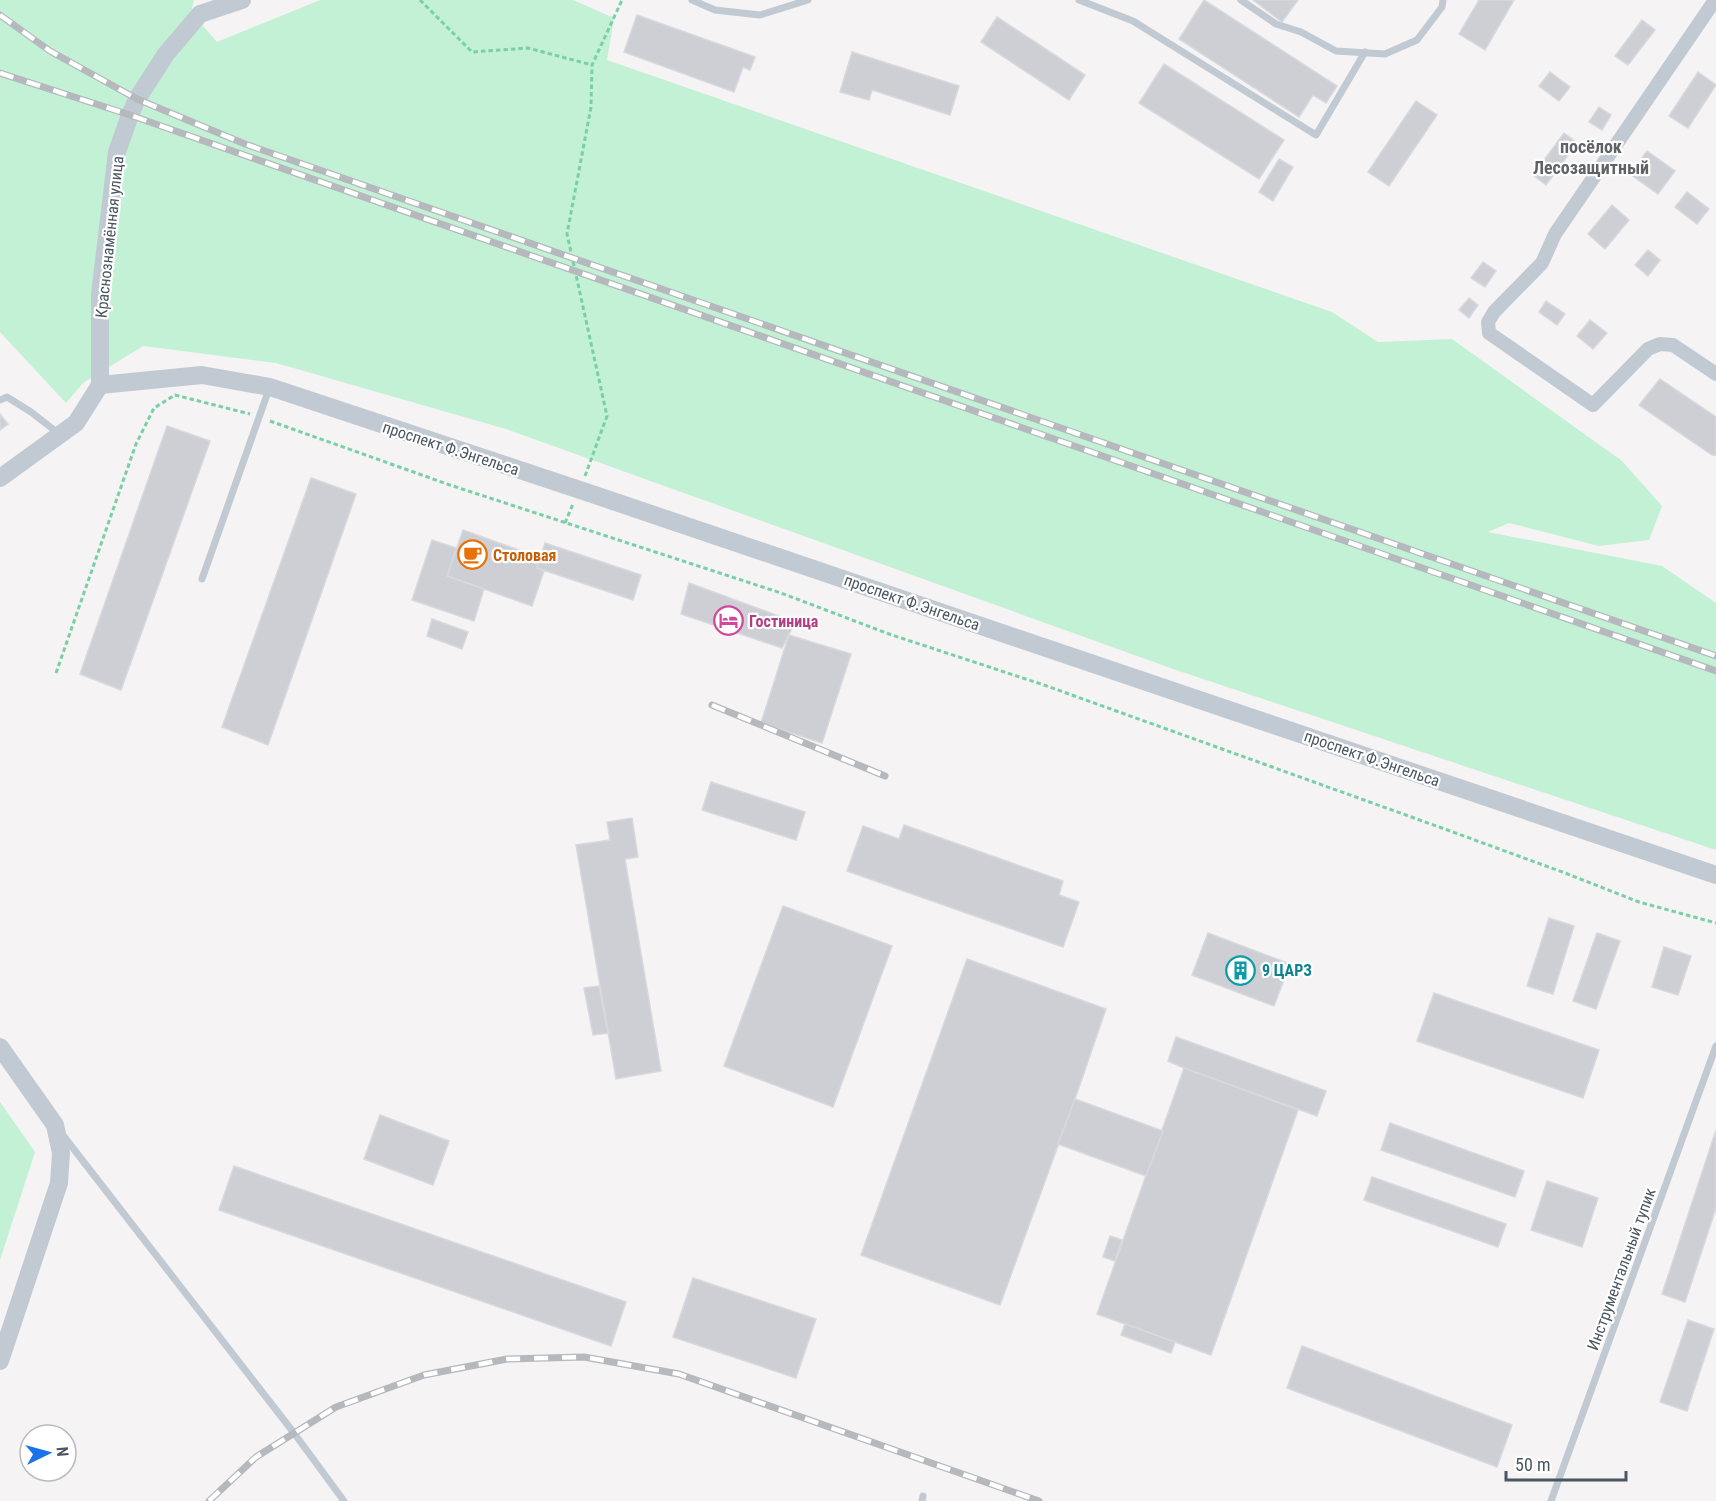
<svg xmlns="http://www.w3.org/2000/svg" width="1716" height="1501" viewBox="0 0 1716 1501" font-family="'Roboto Condensed',sans-serif">
  <style>
    .green { fill: #c3f1d5 }
    .building { fill: #cdcfd5; stroke: #d7d9de; stroke-width: 1.5 }
    .lines { fill: none; stroke-linecap: round; stroke-linejoin: round }
    .path { stroke: #7ad0a6; stroke-width: 3; stroke-dasharray: 4.5 3; stroke-linecap: butt }
    .service { stroke: #c1cad2; stroke-width: 7 }
    .minor { stroke: #c1cad2; stroke-width: 14 }
    .tertiary { stroke: #c1cad2; stroke-width: 18 }
    .rail-casing { stroke: #b5b8bd; stroke-width: 7 }
    .rail { stroke: #fff; stroke-width: 4.5; stroke-dasharray: 14; stroke-linecap: butt }
    .labels { text-anchor: middle; stroke-width: 4.5; stroke-linejoin: round; paint-order: stroke }
    .street-label { font-size: 16px; fill: #4a5661; stroke: #fff }
    .food-label { font-size: 16px; font-weight: bold; fill: #c56008; stroke: #fff; text-anchor: start }
    .hotel-label { font-size: 16px; font-weight: bold; fill: #b23c85; stroke: #fff; text-anchor: start }
    .culture-label { font-size: 16px; font-weight: bold; fill: #0d838f; stroke: #fff; text-anchor: start }
    .neighbourhood-label { font-size: 18px; font-weight: bold; fill: #5f6368; stroke: #fff }
  </style>
  <rect width="100%" height="100%" fill="#f5f3f3"/>
  <g class="green">
    <polygon points="0,0 194,0 191,12 217,42 320,0 573,0 614,18 607,60 1332,312 1378,342 1452,339 1622,461 1662,506 1649,540 1599,546 1509,523 1488,532 1662,566 1716,603 1716,850 1179,671 506,429 276,363 143,346 83,383 66,403 0,332"/>
    <polygon points="0,1102 35,1152 0,1260"/>
  </g>
  <g class="building">
    <polygon points="1204,0 1337,86 1326,103 1313,95 1299,117 1179,39"/>
    <polygon points="1253,0 1298,0 1282,22"/>
    <polygon points="1479,0 1514,0 1485,50 1459,34"/>
    <polygon points="637,15 755,57 750,70 743,67 734,92 624,52"/>
    <polygon points="997,17 1085,75 1069,100 981,42"/>
    <polygon points="1642,20 1655,30 1628,65 1615,56"/>
    <polygon points="852,52 959,86 950,115 872,90 869,100 840,92"/>
    <polygon points="1164,64 1284,140 1259,179 1139,103"/>
    <polygon points="1550,72 1570,87 1559,101 1539,86"/>
    <polygon points="1698,72 1716,85 1688,128 1669,116"/>
    <polygon points="1416,101 1437,115 1389,186 1368,172"/>
    <polygon points="1599,107 1611,115 1602,130 1589,122"/>
    <polygon points="1564,133 1577,143 1546,185 1533,175"/>
    <polygon points="1647,151 1675,171 1658,194 1630,174"/>
    <polygon points="1279,159 1293,167 1273,201 1259,192"/>
    <polygon points="1687,192 1709,209 1697,224 1675,207"/>
    <polygon points="1612,205 1629,220 1605,249 1588,234"/>
    <polygon points="1648,250 1660,260 1648,276 1635,265"/>
    <polygon points="1483,262 1496,271 1485,287 1471,278"/>
    <polygon points="1469,298 1478,305 1469,318 1459,310"/>
    <polygon points="1546,301 1565,314 1557,325 1539,312"/>
    <polygon points="1590,320 1607,333 1593,349 1577,336"/>
    <polygon points="1660,379 1716,417 1716,455 1712,455 1639,405"/>
    <polygon points="0,414 8,424 0,430"/>
    <polygon points="167,426 210,441 121,690 80,674"/>
    <polygon points="311,478 356,494 268,745 222,727"/>
    <polygon points="463,530 541,558 537,568 544,571 532,606 447,576"/>
    <polygon points="432,540 456,548 447,576 484,589 474,621 412,600"/>
    <polygon points="545,543 641,575 633,600 537,568"/>
    <polygon points="689,583 795,622 782,648 681,614"/>
    <polygon points="432,619 468,632 462,649 427,636"/>
    <polygon points="789,635 851,654 822,743 761,723"/>
    <polygon points="711,782 805,812 796,840 702,810"/>
    <polygon points="632,818 638,857 625,859 661,1071 616,1079 576,845 610,840 607,822"/>
    <polygon points="904,825 1063,881 1059,895 1079,902 1063,947 847,871 863,826 899,839"/>
    <polygon points="783,906 892,946 833,1107 724,1066"/>
    <polygon points="1549,918 1574,926 1553,994 1527,986"/>
    <polygon points="1208,933 1290,964 1274,1006 1192,975"/>
    <polygon points="1597,933 1620,941 1596,1009 1573,1001"/>
    <polygon points="1664,947 1691,956 1678,995 1652,987"/>
    <polygon points="967,959 1106,1009 1075,1099 1000,1305 861,1255"/>
    <polygon points="599,986 608,1033 593,1035 584,988"/>
    <polygon points="1434,993 1599,1050 1583,1098 1417,1041"/>
    <polygon points="1176,1037 1326,1091 1317,1116 1184,1068 1168,1061"/>
    <polygon points="1184,1068 1298,1110 1211,1355 1097,1314"/>
    <polygon points="1075,1099 1163,1131 1146,1176 1058,1144"/>
    <polygon points="380,1115 449,1141 433,1185 364,1159"/>
    <polygon points="1390,1123 1524,1171 1515,1197 1381,1150"/>
    <polygon points="1716,1130 1716,1208 1685,1302 1662,1294"/>
    <polygon points="234,1166 626,1302 611,1346 219,1210"/>
    <polygon points="1372,1177 1506,1224 1498,1247 1364,1200"/>
    <polygon points="1547,1181 1598,1198 1582,1247 1531,1230"/>
    <polygon points="1110,1236 1122,1240 1115,1261 1103,1257"/>
    <polygon points="693,1278 816,1319 796,1378 673,1337"/>
    <polygon points="1688,1320 1714,1329 1687,1411 1660,1402"/>
    <polygon points="1125,1324 1175,1342 1171,1353 1121,1335"/>
    <polygon points="1302,1346 1512,1425 1497,1467 1287,1388"/>
  </g>
  <g class="lines">
    <g class="path">
      <polyline points="420,0 472,52 528,48 592,65"/>
      <polyline points="270,421 450,485 781,593 889,634 1044,685 1442,828 1565,873 1639,902 1716,923"/>
      <polyline points="585,476 607,416 567,234 591,107 592,65 622,0"/>
      <polyline points="565,523 573,504"/>
      <polyline points="56,673 136,444 154,408 175,395 250,414"/>
    </g>
    <g class="service">
      <polyline points="692,0 715,10 760,15 808,0"/>
      <polyline points="1079,0 1133,21 1316,135 1365,52"/>
      <polyline points="1241,0 1276,24 1301,32 1336,51 1385,54 1417,40 1442,7 1443,0"/>
      <polyline points="0,400 7,397 31,412 58,433"/>
      <polyline points="202,579 269,389"/>
      <polyline points="62,1134 294,1433 344,1501"/>
      <polyline points="922,1501 923,1496"/>
      <polyline points="1551,1501 1716,1046"/>
    </g>
    <polyline class="minor" points="1715,0 1555,234 1542,263 1494,312 1488,322 1489,333 1593,405 1648,349 1660,344 1673,345 1716,374"/>
    <g class="tertiary">
      <polyline points="100,385 202,375 270,387 595,495 1716,875"/>
      <polyline points="100,385 100,294 117,152 130,115 137,99 166,54 200,14 242,0"/>
      <polyline points="0,478 76,423 100,385"/>
      <polyline points="0,1047 55,1125 61,1153 59,1183 0,1361"/>
    </g>
    <defs>
      <g id="rail">
        <polyline points="0,15 50,51 137,99 245,144 1716,656"/>
        <polyline points="0,73 130,115 1716,671"/>
        <polyline points="712,705 885,776"/>
        <polyline points="209,1501 256,1457 336,1407 424,1375 507,1359 584,1357 679,1374 1039,1501"/>
      </g>
    </defs>
    <use href="#rail" class="rail-casing"/>
    <use href="#rail" class="rail"/>
  </g>
  <defs>
    <symbol id="cafe-ring" viewBox="-11 -11 22 22"><circle r="9.5" fill="#fff" stroke="#e8710a" stroke-width="1.5"/><path d="M-5.5-4.5H6V0H3Q3 3.5 0 3.5H-2.5Q-5.5 3.5-5.5 0ZM3-3.2v2h1.7v-2ZM-6 4.5H4V6H-6Z" fill="#e8710a"/></symbol>
    <symbol id="hotel-ring" viewBox="-11 -11 22 22"><circle r="9.5" fill="#fff" stroke="#d1479c" stroke-width="1.5"/><path d="M-6-4.5h1.5V1H6V5H4.5V3h-9V5H-6ZM-4 0a1.8 1.8 0 1 1 3.6 0ZM.5 0V-2.5h3Q6-2.5 6 0Z" fill="#d1479c"/></symbol>
    <symbol id="building-ring" viewBox="-11 -11 22 22"><circle r="9.5" fill="#fff" stroke="#0f9aa8" stroke-width="1.5"/><path d="M-4-6H4V6H1V3H-1V6H-4ZM-2.5-4.3h1.7v1.8h-1.7ZM.8-4.3h1.7v1.8H.8ZM-2.5-1h1.7V.8h-1.7ZM.8-1h1.7V.8H.8Z" fill="#0f9aa8"/></symbol>
  </defs>
  <g fill-rule="evenodd">
    <use href="#cafe-ring" x="456" y="538" width="33" height="33"/>
    <use href="#hotel-ring" x="712" y="604" width="33" height="33"/>
    <use href="#building-ring" x="1224" y="954" width="33" height="33"/>
  </g>
  <g class="labels">
    <g class="street-label">
      <text transform="translate(109 237) rotate(-84)" y="6">Краснознамённая улица</text>
      <text transform="translate(451 448) rotate(18)" y="6">проспект Ф.Энгельса</text>
      <text transform="translate(912 602) rotate(19)" y="6">проспект Ф.Энгельса</text>
      <text transform="translate(1372 758) rotate(19)" y="6">проспект Ф.Энгельса</text>
      <text transform="translate(1621 1269) rotate(-70)" y="6">Инструментальный тупик</text>
    </g>
    <g class="food-label">
      <text x="493" y="561">Столовая</text>
    </g>
    <g class="hotel-label">
      <text x="749" y="627">Гостиница</text>
    </g>
    <g class="culture-label">
      <text x="1262" y="976">9 ЦАРЗ</text>
    </g>
    <g class="neighbourhood-label">
      <text x="1591" y="153">посёлок<tspan x="1591" dy="21">Лесозащитный</tspan></text>
    </g>
  </g>
  <g transform="translate(48 1453) rotate(85)"><circle r="28" fill="#ffffff" stroke="#b7bbc0" stroke-width="1.5"/>
  <path d="M0-4.5L10 22L0 15L-10 22Z" fill="#1a73e8"/>
  <text y="-9" font-size="16" font-weight="bold" text-anchor="middle" fill="#4a5661">N</text>
  </g>
  <path d="M1506 1471v9h120v-9" fill="none" stroke="#4a5661" stroke-width="3"/>
  <text x="1515" y="1471" font-size="18" fill="#4a5661" stroke="#ffffff" stroke-width="4.5" paint-order="stroke">50 m</text>
</svg>
